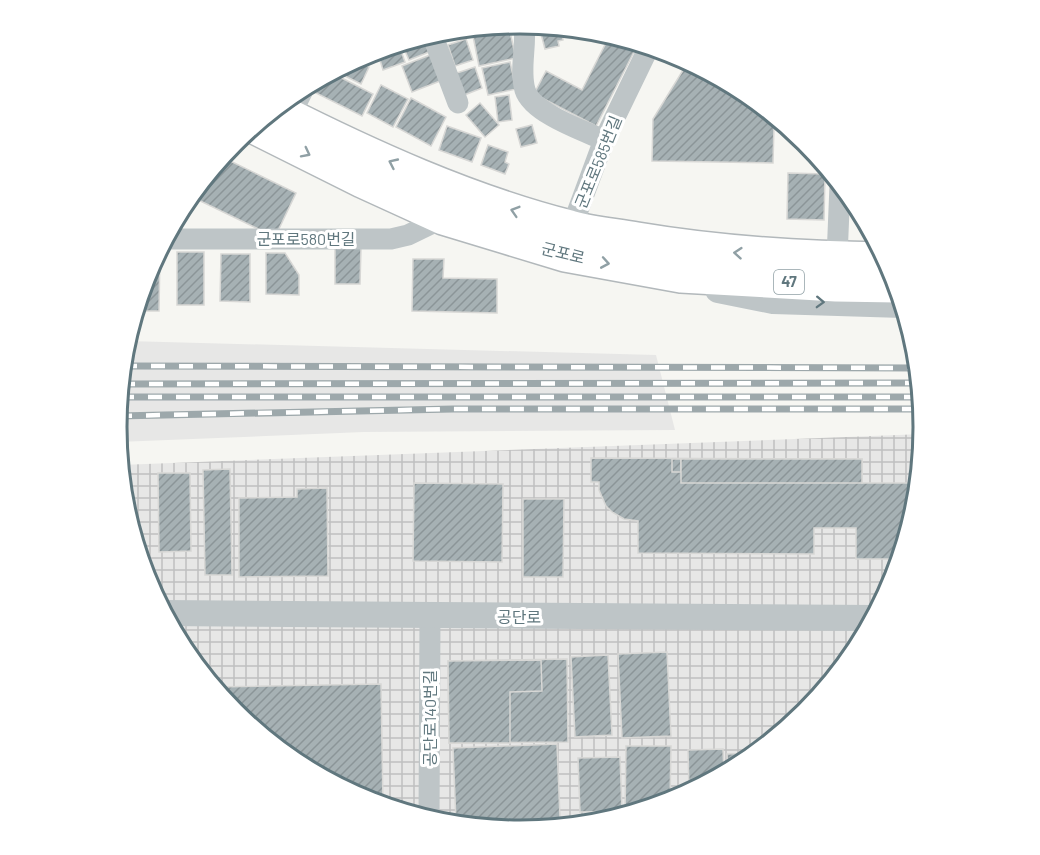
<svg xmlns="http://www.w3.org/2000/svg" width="1040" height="855" viewBox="0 0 1040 855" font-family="Barlow,'Noto Sans KR',sans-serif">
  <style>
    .built { fill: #e7e7e6 }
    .industrial { fill: url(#industrial-grid) }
    .building { fill: url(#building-hatch); stroke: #d7d7d5; stroke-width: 1.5 }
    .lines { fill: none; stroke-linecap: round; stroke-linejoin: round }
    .primary-casing { stroke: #b2b8bb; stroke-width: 36 }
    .minor { stroke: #bec5c7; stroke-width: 21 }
    .tertiary { stroke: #bec5c7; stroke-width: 26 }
    .primary { stroke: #fff; stroke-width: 33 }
    .rail-casing { stroke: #9da8ab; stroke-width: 7 }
    .rail { stroke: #fff; stroke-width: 4.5; stroke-dasharray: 14; stroke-linecap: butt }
    .oneway { stroke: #90a0a5 }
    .oneway2 { stroke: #60777e }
    .labels { text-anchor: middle; stroke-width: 6; stroke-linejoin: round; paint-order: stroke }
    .shield { fill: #fff; stroke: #90a0a5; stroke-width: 1.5 }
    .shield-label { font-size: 15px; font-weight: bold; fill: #60777e }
    .street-label { font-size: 16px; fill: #60777e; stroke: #fff }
    .rim { fill: none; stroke: #60777e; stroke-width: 3 }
  </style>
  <defs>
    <pattern id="industrial-grid" width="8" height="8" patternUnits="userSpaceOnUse" patternTransform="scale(1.5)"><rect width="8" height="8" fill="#e7e7e6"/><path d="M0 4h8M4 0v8" fill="none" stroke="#bfc0c0"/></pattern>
    <pattern id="building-hatch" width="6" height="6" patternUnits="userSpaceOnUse" patternTransform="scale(1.5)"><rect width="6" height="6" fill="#a6b1b4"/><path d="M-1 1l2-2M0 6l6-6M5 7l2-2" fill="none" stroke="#8b9598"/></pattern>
  </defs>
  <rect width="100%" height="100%" fill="#f6f6f2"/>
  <polygon class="built" points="127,341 656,355 675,430 364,432 118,442 117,427"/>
  <polygon class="industrial" points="923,434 916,507 893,582 855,652 805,713 744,763 674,800 598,823 520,831 441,823 365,800 296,763 234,713 184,651 147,582 124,506 120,465"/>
  <g class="building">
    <polygon points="539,26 565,28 566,34 562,35 563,40 558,41 559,46 545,49"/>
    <polygon points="509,28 516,58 479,66 473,36"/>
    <polygon points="470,29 471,30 443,41 442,32"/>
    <polygon points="610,35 638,44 596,126 534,94 546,71 582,90"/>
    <polygon points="423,37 429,52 409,60 402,44"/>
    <polygon points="466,39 473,60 455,66 448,45"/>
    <polygon points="399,45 405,62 383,70 380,60 384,59 380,50"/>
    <polygon points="375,52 370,62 361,57 366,55"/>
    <polygon points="430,55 440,81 412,92 402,66"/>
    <polygon points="356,60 369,67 361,84 335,71"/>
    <polygon points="510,62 516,89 488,95 482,68"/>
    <polygon points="688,62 744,92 785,126 774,125 773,163 652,161 653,119"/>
    <polygon points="475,67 482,88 462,96 454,74"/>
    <polygon points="332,73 373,94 362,116 316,93 325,77"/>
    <polygon points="381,85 408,99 393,127 367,113"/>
    <polygon points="509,95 512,120 498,122 495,97"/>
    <polygon points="411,98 446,117 431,146 396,127"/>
    <polygon points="480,103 499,125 485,137 466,115"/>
    <polygon points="532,125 537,143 521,147 516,129"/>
    <polygon points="447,126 481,138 472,162 439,150"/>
    <polygon points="488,145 508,152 505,162 509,164 505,174 481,165"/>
    <polygon points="222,157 296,193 275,237 190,196"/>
    <polygon points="788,173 825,174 824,220 787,219"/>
    <polygon points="335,248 361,248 360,284 335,284"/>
    <polygon points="160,250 159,311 136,311 147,273"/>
    <rect x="177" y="252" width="27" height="53"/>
    <polygon points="266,253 285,253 299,275 299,295 266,294"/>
    <polygon points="221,254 250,254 250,302 220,301"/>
    <polygon points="413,259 444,259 443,278 497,279 497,313 412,311"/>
    <polygon points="591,458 862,459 862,483 918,483 916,507 900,559 856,559 856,528 814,528 814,554 638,553 638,521 624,519 612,512 606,506 599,490 599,482 591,482"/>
    <rect x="672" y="459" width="9" height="13"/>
    <rect x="681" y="459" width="181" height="24"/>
    <polygon points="230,469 232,575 205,575 203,470"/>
    <polygon points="158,473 190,473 191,551 159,552"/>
    <polygon points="414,483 503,484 502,562 413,561"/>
    <polygon points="327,488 328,576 239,577 239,498 297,497 297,489"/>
    <polygon points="523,499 564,499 563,577 523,577"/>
    <polygon points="667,652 671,736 622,738 618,654"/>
    <polygon points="608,655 612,735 575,737 571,657"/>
    <polygon points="567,659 568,742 449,743 448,661"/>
    <polygon points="541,660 542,691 510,692 510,743 449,743 448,661"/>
    <polygon points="381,684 383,806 365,800 296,763 234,713 214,687"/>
    <polygon points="557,744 560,818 456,823 453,748"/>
    <polygon points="626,746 671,746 670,802 625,815"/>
    <polygon points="723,749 724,774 689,793 688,750"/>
    <polygon points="756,753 744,763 728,772 727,754"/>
    <polygon points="620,757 622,811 580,812 578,758"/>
  </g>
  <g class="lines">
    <defs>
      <g id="primary">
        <path d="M276 109C369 156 468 201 570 227 591 233 614 235 637 239 720 253 801 258 885 259"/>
        <polyline points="254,127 362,181 443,218 565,255 681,276 836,285 897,286"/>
      </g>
    </defs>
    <use href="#primary" class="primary-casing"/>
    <g class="minor">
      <path d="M524 24C527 45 519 69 525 90 532 113 584 131 604 140"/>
      <polyline points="432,34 458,103"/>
      <polyline points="290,116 304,88"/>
      <polyline points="166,239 391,239 408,235 443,218"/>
      <polyline points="567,240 604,140 649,47"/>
      <polyline points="837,258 840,185"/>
      <polyline points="429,820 430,616"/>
    </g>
    <g class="tertiary">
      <polyline points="718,290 773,301 903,305"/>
      <polyline points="164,613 874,618"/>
    </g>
    <use href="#primary" class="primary"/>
    <defs>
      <g id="rail">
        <polyline points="123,366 918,368"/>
        <polyline points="121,384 919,383"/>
        <polyline points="120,397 920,397"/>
        <polyline points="118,416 453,409 922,409"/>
      </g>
    </defs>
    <use href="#rail" class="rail-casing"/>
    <use href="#rail" class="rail"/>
  </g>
  <defs><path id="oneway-chevron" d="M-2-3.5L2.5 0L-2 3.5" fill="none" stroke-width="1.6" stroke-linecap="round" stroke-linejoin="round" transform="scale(1.5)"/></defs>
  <g class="oneway">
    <use href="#oneway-chevron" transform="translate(306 153) rotate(27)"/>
    <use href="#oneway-chevron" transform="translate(393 163) rotate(-155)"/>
    <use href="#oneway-chevron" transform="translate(515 211) rotate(-163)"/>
    <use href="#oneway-chevron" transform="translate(738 253) rotate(-175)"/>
    <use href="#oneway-chevron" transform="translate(605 263) rotate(10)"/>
  </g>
  <use class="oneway2" href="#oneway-chevron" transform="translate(820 302) rotate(2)"/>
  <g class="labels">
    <rect class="shield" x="774" y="270" width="30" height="24" rx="4.5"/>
    <g class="shield-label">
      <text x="789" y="287">47</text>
    </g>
    <g class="street-label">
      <text transform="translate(598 162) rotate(-68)" y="6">군포로585번길</text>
      <text x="306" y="245">군포로580번길</text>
      <text transform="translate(563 253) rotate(14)" y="6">군포로</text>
      <text x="519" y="623">공단로</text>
      <text transform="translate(430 718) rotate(-90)" y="6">공단로140번길</text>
    </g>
  </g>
  <path d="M0 0H1040V855H0ZM127 427a393 393 0 1 1 786 0a393 393 0 1 1-786 0Z" fill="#fff" fill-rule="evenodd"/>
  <path class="rim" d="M127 427a393 393 0 1 1 786 0a393 393 0 1 1-786 0Z"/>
</svg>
